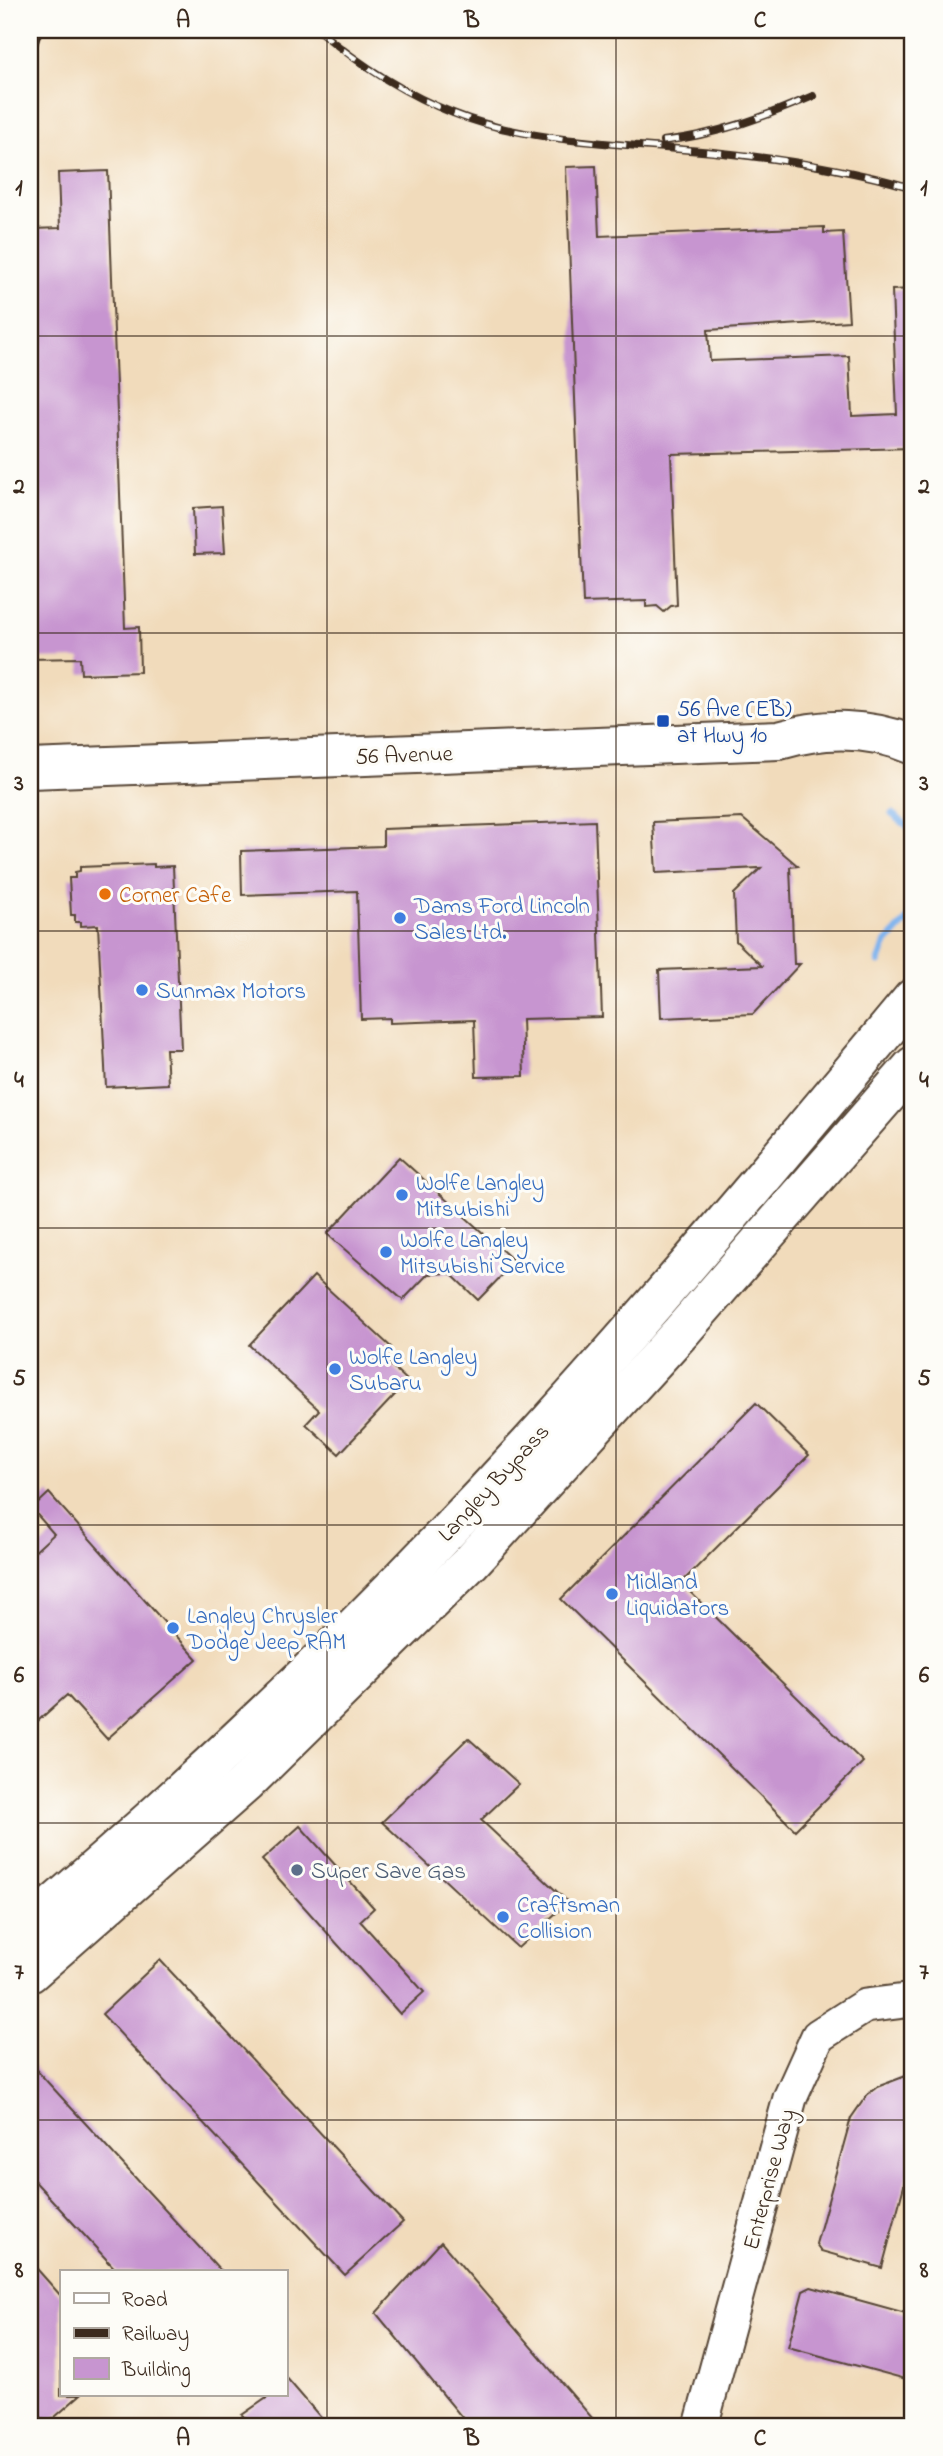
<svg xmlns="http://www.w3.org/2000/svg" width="943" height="2456" viewBox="0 0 943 2456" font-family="'Indie Flower',sans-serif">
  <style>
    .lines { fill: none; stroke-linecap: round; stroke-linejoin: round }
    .stream { stroke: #7fb3ed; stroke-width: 7 }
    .building { fill: #c795d0 }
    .minor-casing { stroke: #564536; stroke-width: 37 }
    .major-casing { stroke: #564536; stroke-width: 42 }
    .highway-casing { stroke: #564536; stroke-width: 42 }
    .minor { stroke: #fff; stroke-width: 33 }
    .major { stroke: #fff; stroke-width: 38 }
    .highway { stroke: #fff; stroke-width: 38 }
    .rail-casing { stroke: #3b2a1e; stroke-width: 8 }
    .rail { stroke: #fdfcf7; stroke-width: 5; stroke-dasharray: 16; stroke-linecap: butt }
    .grid { fill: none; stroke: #3b2a1e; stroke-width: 2; stroke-opacity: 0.55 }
    .transit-dot { fill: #1a4fb4; stroke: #fdfcf7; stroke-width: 2.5 }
    .food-dot { fill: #e8710a; stroke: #fdfcf7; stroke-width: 2.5 }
    .shop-dot { fill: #3f7fe0; stroke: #fdfcf7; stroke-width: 2.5 }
    .service-dot { fill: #5c6f8a; stroke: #fdfcf7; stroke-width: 2.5 }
    .labels { text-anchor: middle; stroke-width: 6; stroke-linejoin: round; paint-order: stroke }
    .transit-label { font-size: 23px; fill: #164399; stroke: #fdfcf7; text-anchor: start }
    .street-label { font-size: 23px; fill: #3b2a1e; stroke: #fdfcf7 }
    .food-label { font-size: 23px; fill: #c56008; stroke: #fdfcf7; text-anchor: start }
    .shop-label { font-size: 23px; fill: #366cbe; stroke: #fdfcf7; text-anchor: start }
    .service-label { font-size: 23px; fill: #4e5e75; stroke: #fdfcf7; text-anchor: start }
    .neatline { fill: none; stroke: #3b2a1e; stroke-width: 2.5 }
    .grid-label { font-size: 23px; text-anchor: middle; font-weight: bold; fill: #3b2a1e }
  </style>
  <rect width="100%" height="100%" fill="#fdfcf7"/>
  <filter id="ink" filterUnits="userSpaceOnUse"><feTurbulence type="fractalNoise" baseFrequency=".0143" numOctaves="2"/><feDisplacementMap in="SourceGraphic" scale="14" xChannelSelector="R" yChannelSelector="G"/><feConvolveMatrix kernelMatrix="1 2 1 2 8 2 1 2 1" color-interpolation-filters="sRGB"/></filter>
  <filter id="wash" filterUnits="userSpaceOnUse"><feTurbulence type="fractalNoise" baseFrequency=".00686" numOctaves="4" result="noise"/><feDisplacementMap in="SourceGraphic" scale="28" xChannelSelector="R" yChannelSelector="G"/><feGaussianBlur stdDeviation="1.57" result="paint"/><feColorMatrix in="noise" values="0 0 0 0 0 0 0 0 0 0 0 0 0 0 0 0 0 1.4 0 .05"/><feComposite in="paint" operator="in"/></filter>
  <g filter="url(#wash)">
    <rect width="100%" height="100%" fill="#f1dbbb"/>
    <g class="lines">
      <g class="stream">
        <polyline points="892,814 913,830"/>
        <polyline points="879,962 885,944 913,914"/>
      </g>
    </g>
    <g id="blocks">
      <g class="building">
        <polygon points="596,166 599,236 824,227 824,233 843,232 849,321 708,330 710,361 849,356 852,416 897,414 892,290 913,289 913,448 671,454 677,605 671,606 664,612 657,606 646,607 646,601 583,603 566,167"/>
        <polygon points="108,171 125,628 139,627 140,672 81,674 80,658 30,659 30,283 35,283 33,229 60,228 58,173"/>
        <polygon points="222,506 225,553 195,554 193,508"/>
        <polygon points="742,818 798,866 790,867 794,964 800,964 753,1014 661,1018 659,970 762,966 736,941 734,894 761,868 656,873 653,822"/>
        <polygon points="595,821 602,1017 522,1019 524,1076 476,1077 474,1020 390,1023 390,1018 361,1019 357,891 242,895 241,851 383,846 383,829"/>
        <polygon points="154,864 154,867 173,866 181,1049 166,1049 168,1084 106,1087 98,925 81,926 81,922 75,922 75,915 71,915 69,878 75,878 75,872 80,871 80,867"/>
        <polygon points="399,1157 515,1262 478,1300 450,1273 428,1274 403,1300 327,1234"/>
        <polygon points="314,1276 391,1347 382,1357 408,1381 339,1454 306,1424 319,1410 249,1345"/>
        <polygon points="756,1403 809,1455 681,1583 863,1762 795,1830 561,1599"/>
        <polygon points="49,1493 197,1659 107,1739 67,1695 30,1728 30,1556 54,1534 32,1509"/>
        <polygon points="468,1738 519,1784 481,1820 568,1902 518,1948 382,1822"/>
        <polygon points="300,1826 374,1908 360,1921 424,1992 400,2014 262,1860"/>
        <polygon points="160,1960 403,2222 345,2275 102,2014"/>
        <polygon points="30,2063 222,2272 118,2272 30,2176"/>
        <polygon points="911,2074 913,2152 882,2268 821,2251 816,2244 851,2118 867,2095 877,2087"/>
        <polygon points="441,2242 599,2426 469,2426 376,2313"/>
        <polygon points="30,2261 61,2296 61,2395 80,2395 47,2424 30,2405"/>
        <polygon points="811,2287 913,2315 913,2381 788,2347 803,2291"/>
        <polygon points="285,2376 328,2426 252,2426 242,2415 271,2395 285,2395"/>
      </g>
    </g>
  </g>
  <g filter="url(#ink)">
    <use href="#blocks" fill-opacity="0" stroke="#564536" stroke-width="2"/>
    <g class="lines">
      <defs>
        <polyline id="minor" points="701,2426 790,2098 818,2036 865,2006 913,2000"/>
        <path id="major" d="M30 769 779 740C823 727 870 727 913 745"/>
        <g id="highway">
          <path d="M30 1925C206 1775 375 1613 531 1442 663 1298 788 1148 913 998"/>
          <polyline points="30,1973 246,1783 471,1562 681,1332 913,1066"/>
        </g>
      </defs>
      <use href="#minor" class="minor-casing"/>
      <use href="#major" class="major-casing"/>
      <use href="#highway" class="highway-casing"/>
      <use href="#minor" class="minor"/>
      <use href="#major" class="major"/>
      <use href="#highway" class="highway"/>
      <defs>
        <g id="rail">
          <path d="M318 30C359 64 402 93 453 113 526 142 611 143 689 150 764 156 836 166 909 187"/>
          <polyline points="30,57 39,30"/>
          <path d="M663 141C717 135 764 117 813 96"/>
        </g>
      </defs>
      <use href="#rail" class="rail-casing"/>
      <use href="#rail" class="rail"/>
    </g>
  </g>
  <path class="grid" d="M327 30V2426M616 30V2426M30 336H913M30 633H913M30 931H913M30 1228H913M30 1525H913M30 1823H913M30 2120H913"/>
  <rect class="transit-dot" x="656" y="714" width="14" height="14" rx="3.5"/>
  <circle class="food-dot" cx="105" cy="894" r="7"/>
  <g class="shop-dot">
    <circle cx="400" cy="918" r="7"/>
    <circle cx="142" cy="990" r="7"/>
    <circle cx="402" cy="1195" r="7"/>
    <circle cx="386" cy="1252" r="7"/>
    <circle cx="335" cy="1369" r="7"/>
    <circle cx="612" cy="1594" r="7"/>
    <circle cx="173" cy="1628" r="7"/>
    <circle cx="503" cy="1917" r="7"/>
  </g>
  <circle class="service-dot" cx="297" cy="1870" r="7"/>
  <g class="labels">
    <g class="transit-label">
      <text x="677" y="716">56 Ave (EB)<tspan x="677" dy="26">at Hwy 10</tspan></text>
    </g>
    <g class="street-label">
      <text transform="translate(404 754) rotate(-2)" y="8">56 Avenue</text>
      <text transform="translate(493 1482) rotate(-47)" y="8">Langley Bypass</text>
      <text transform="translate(768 2179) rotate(-75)" y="8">Enterprise Way</text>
    </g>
    <g class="food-label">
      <text x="119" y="902">Corner Cafe</text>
    </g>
    <g class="shop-label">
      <text x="414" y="913">Dams Ford Lincoln<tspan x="414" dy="26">Sales Ltd.</tspan></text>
      <text x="156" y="998">Sunmax Motors</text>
      <text x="416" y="1190">Wolfe Langley<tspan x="416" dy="26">Mitsubishi</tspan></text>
      <text x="400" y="1247">Wolfe Langley<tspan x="400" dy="26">Mitsubishi Service</tspan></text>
      <text x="349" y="1364">Wolfe Langley<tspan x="349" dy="26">Subaru</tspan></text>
      <text x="626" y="1589">Midland<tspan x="626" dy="26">Liquidators</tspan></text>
      <text x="187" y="1623">Langley Chrysler<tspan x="187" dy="26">Dodge Jeep RAM</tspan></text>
      <text x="517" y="1912">Craftsman<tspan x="517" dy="26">Collision</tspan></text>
    </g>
    <g class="service-label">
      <text x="311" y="1878">Super Save Gas</text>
    </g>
  </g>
  <rect width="943" height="2456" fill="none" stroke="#fdfcf7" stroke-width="77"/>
  <rect x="60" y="2270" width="228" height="126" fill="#fdfcf7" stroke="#afa8a0" stroke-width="2"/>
  <rect x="74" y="2293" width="35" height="10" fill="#ffffff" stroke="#afa8a0" stroke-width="2"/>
  <text x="122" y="2306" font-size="21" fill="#3b2a1e">Road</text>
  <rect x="74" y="2328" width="35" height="10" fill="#3b2a1e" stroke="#afa8a0" stroke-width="2"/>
  <text x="122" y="2340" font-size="21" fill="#3b2a1e">Railway</text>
  <rect x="74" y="2358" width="35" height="21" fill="#c795d0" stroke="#afa8a0" stroke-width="2"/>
  <text x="122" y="2376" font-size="21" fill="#3b2a1e">Building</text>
  <rect x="38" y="38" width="866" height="2380" class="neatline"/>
  <g class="grid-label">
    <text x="183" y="27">A</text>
    <text x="472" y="27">B</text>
    <text x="760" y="27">C</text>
    <text x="19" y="195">1</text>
    <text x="924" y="195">1</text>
    <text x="19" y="493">2</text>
    <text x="924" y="493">2</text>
    <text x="19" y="790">3</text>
    <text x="924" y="790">3</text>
    <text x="19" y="1087">4</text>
    <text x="924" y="1087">4</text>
    <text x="19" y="1385">5</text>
    <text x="924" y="1385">5</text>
    <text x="19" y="1682">6</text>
    <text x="924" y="1682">6</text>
    <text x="19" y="1979">7</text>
    <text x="924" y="1979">7</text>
    <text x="19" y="2277">8</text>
    <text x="924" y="2277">8</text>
    <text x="183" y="2445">A</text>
    <text x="472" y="2445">B</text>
    <text x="760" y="2445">C</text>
  </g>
</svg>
